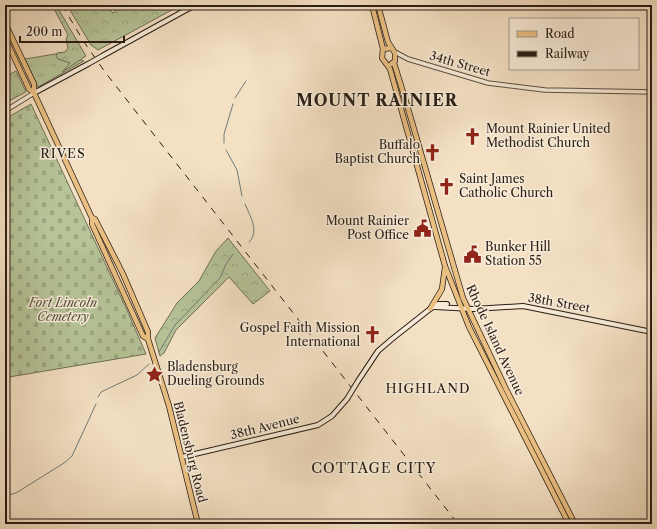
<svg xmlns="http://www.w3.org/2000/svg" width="657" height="529" viewBox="0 0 657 529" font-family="'Libre Caslon Text',serif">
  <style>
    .grass { fill: url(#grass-tufts); stroke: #707057 }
    .forest { fill: url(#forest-crowns); stroke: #707057 }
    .cemetery { fill: url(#cemetery-stones); stroke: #707057 }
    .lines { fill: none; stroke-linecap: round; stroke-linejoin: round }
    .stream { stroke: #707c7b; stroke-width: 1 }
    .tertiary-casing { stroke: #5c4e42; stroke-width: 5.5 }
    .secondary-casing { stroke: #291d16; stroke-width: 6 }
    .primary-casing { stroke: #291d16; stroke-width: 6 }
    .tertiary { stroke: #f8ecd9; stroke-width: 3.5 }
    .secondary { stroke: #f8ecd9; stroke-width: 4 }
    .primary { stroke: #eac082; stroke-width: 4.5 }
    .rail { stroke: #291d16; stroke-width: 1; stroke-dasharray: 7 7; stroke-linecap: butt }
    .secondary-bridge-casing { stroke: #291d16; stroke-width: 6; stroke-linecap: butt }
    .secondary-bridge { stroke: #f8ecd9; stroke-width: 4 }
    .labels { text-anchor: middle; stroke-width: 3; stroke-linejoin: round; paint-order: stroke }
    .street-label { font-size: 12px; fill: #291d16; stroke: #f8ecd9 }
    .poi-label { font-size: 12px; fill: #291d16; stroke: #f8ecd9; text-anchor: start }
    .park-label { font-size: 12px; font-style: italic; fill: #534f3d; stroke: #f8ecd9 }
    .neighbourhood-label { font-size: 13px; letter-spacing: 1px; fill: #291d16; stroke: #f8ecd9 }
    .quarter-label { font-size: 14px; letter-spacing: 1px; fill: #291d16; stroke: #f8ecd9 }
    .district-label { font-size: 16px; font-weight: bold; letter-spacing: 1px; fill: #291d16; stroke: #f8ecd9 }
  </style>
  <defs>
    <pattern id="grass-tufts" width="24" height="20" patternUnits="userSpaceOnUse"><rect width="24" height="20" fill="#b6c498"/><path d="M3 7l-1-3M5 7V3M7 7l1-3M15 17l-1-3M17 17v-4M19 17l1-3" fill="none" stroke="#9ca882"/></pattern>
    <pattern id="forest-crowns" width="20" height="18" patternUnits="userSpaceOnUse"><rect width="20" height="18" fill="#b6c498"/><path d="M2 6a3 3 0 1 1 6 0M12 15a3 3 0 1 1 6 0" fill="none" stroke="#9ca882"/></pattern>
    <pattern id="cemetery-stones" width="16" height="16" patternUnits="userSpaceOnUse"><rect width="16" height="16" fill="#b6c498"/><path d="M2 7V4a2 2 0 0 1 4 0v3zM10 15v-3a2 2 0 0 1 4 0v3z" fill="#9ca882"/></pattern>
  </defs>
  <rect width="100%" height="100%" fill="#f4e1c4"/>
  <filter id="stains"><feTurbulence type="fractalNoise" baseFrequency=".005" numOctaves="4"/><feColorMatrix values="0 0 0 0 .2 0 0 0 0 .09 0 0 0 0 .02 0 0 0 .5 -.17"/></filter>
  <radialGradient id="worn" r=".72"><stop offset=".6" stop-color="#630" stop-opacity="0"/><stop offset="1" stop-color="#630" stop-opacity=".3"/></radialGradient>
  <g class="grass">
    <polygon points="61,53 84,61 38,87 25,59"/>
    <polygon points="16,71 26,92 5,103 5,77"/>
  </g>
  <g class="forest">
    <polygon points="52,5 56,5 86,56 62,72 70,63 58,59 56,56 57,53 65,52 68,48 66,39 68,35"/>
    <polygon points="67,5 84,5 88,8 94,5 105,5 113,13 123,5 181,5 98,50 91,45"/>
    <polygon points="228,238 270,291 253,304 229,277 176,330 164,353 160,356 155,338 177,303 199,281 216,251"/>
  </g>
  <polygon class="cemetery" points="31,104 126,308 146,354 9,377 5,380 5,119"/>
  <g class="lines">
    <g class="stream">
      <polyline points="235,98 246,81"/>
      <polyline points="224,143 224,134 233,104"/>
      <polyline points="226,150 237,170 242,196"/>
      <path d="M245 204C250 216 260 232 249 242"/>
      <polyline points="159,352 175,325 220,278 226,264 233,254"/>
      <polyline points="98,397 101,392 137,375 149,364"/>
      <polyline points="8,495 16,493 64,463 72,456 96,404"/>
    </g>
    <defs>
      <g id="tertiary">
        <polyline points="395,52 408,59 488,83 545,90 652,92"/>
        <polyline points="5,111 34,93"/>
      </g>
      <g id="secondary">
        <polyline points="104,55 195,5"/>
        <polyline points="34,93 88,64"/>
        <polyline points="435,307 473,309 523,306 652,332"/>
        <polyline points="358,381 378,351 392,339 430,309 438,304 447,304"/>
        <polyline points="182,457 318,425 332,416 347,399"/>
      </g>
      <g id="primary">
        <polyline points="372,5 383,49"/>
        <polyline points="378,5 388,42 395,53 395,61 391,64"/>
        <polyline points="5,23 34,84 34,93 92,218 95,219 123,274 148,332 148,339 169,406 198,524"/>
        <polyline points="5,38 29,89 34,93"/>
        <polyline points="391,48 383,49 382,58 390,69 445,266 469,327 569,524"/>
        <polyline points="394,63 407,105 463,298 506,389 575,524"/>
        <polyline points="92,218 92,224 143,336 148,339"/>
        <polyline points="430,309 442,289 445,267"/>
      </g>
    </defs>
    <use href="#tertiary" class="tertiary-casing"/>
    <use href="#secondary" class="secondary-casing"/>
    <use href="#primary" class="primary-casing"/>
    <use href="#tertiary" class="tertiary"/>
    <use href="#secondary" class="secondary"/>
    <use href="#primary" class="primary"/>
    <polyline class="rail" points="62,5 84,42 105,72 458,524"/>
    <defs>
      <g id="secondary-bridge">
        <polyline points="88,64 104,55"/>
        <polyline points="347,399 358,381"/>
      </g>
    </defs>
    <use href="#secondary-bridge" class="secondary-bridge-casing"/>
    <use href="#secondary-bridge" class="secondary-bridge"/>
  </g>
  <defs>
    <symbol id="church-bare" viewBox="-9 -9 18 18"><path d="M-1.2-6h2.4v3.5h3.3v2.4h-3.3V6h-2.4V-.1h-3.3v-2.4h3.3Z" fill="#8f2418" stroke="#f8ecd9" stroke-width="2.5" paint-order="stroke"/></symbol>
    <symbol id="civic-bare" viewBox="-9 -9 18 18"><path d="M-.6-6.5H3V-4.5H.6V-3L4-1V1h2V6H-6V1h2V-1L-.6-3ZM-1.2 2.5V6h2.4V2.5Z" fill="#8f2418" stroke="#f8ecd9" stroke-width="2.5" paint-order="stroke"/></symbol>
    <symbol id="sight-bare" viewBox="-9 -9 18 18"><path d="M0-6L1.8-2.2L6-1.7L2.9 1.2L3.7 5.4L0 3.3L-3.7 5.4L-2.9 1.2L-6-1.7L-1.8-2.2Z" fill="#8f2418" stroke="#f8ecd9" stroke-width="2.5" paint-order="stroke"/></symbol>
  </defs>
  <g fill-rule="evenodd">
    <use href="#church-bare" x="460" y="124" width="25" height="25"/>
    <use href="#church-bare" x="420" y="140" width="25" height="25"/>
    <use href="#church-bare" x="434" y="174" width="25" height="25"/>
    <use href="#civic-bare" x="410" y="216" width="25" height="25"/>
    <use href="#civic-bare" x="460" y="242" width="25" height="25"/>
    <use href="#church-bare" x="360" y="322" width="25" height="25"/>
    <use href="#sight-bare" x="142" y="362" width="25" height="25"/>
  </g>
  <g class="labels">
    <g class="street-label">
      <text transform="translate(460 64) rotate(16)" y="4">34th Street</text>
      <text transform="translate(559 303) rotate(10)" y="4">38th Street</text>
      <text transform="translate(495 340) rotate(65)" y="4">Rhode Island Avenue</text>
      <text transform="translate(265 427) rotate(-14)" y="4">38th Avenue</text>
      <text transform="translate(190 452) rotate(76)" y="4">Bladensburg Road</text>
    </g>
    <g class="poi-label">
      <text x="486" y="133">Mount Rainier United<tspan x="486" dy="14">Methodist Church</tspan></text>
      <text x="420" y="149" text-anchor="end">Buffalo<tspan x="420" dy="14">Baptist Church</tspan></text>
      <text x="459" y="183">Saint James<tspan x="459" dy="14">Catholic Church</tspan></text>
      <text x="409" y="225" text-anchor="end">Mount Rainier<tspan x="409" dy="14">Post Office</tspan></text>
      <text x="485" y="251">Bunker Hill<tspan x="485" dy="14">Station 55</tspan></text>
      <text x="360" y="332" text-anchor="end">Gospel Faith Mission<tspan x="360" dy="14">International</tspan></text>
      <text x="167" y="371">Bladensburg<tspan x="167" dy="14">Dueling Grounds</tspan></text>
    </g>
    <g class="park-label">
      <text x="63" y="307">Fort Lincoln<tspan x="63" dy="14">Cemetery</tspan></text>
    </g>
    <g class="neighbourhood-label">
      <text x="63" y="158">RIVES</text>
      <text x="428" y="393">HIGHLAND</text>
    </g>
    <g class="quarter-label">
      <text x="374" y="473">COTTAGE CITY</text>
    </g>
    <g class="district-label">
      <text x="377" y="106">MOUNT RAINIER</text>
    </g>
  </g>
  <rect width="657" height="529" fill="none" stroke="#f4e1c4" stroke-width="20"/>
  <rect x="6" y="6" width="645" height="517" fill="none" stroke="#291d16" stroke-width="2"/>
  <rect x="10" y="10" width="637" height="509" fill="none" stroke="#291d16"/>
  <rect x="509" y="18" width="130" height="52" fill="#f8ecd9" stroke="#a5998b"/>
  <rect x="517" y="31" width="20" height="6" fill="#eac082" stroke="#a5998b"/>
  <text x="545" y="38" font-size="12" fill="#291d16">Road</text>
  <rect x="517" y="51" width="20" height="6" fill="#291d16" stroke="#a5998b"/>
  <text x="545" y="58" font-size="12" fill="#291d16">Railway</text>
  <path d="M20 36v6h104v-6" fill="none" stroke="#291d16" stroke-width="2"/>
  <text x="26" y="36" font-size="12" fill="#291d16" stroke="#f8ecd9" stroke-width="3" paint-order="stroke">200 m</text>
  <rect width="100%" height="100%" filter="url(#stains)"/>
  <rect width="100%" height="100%" fill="url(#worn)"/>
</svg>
